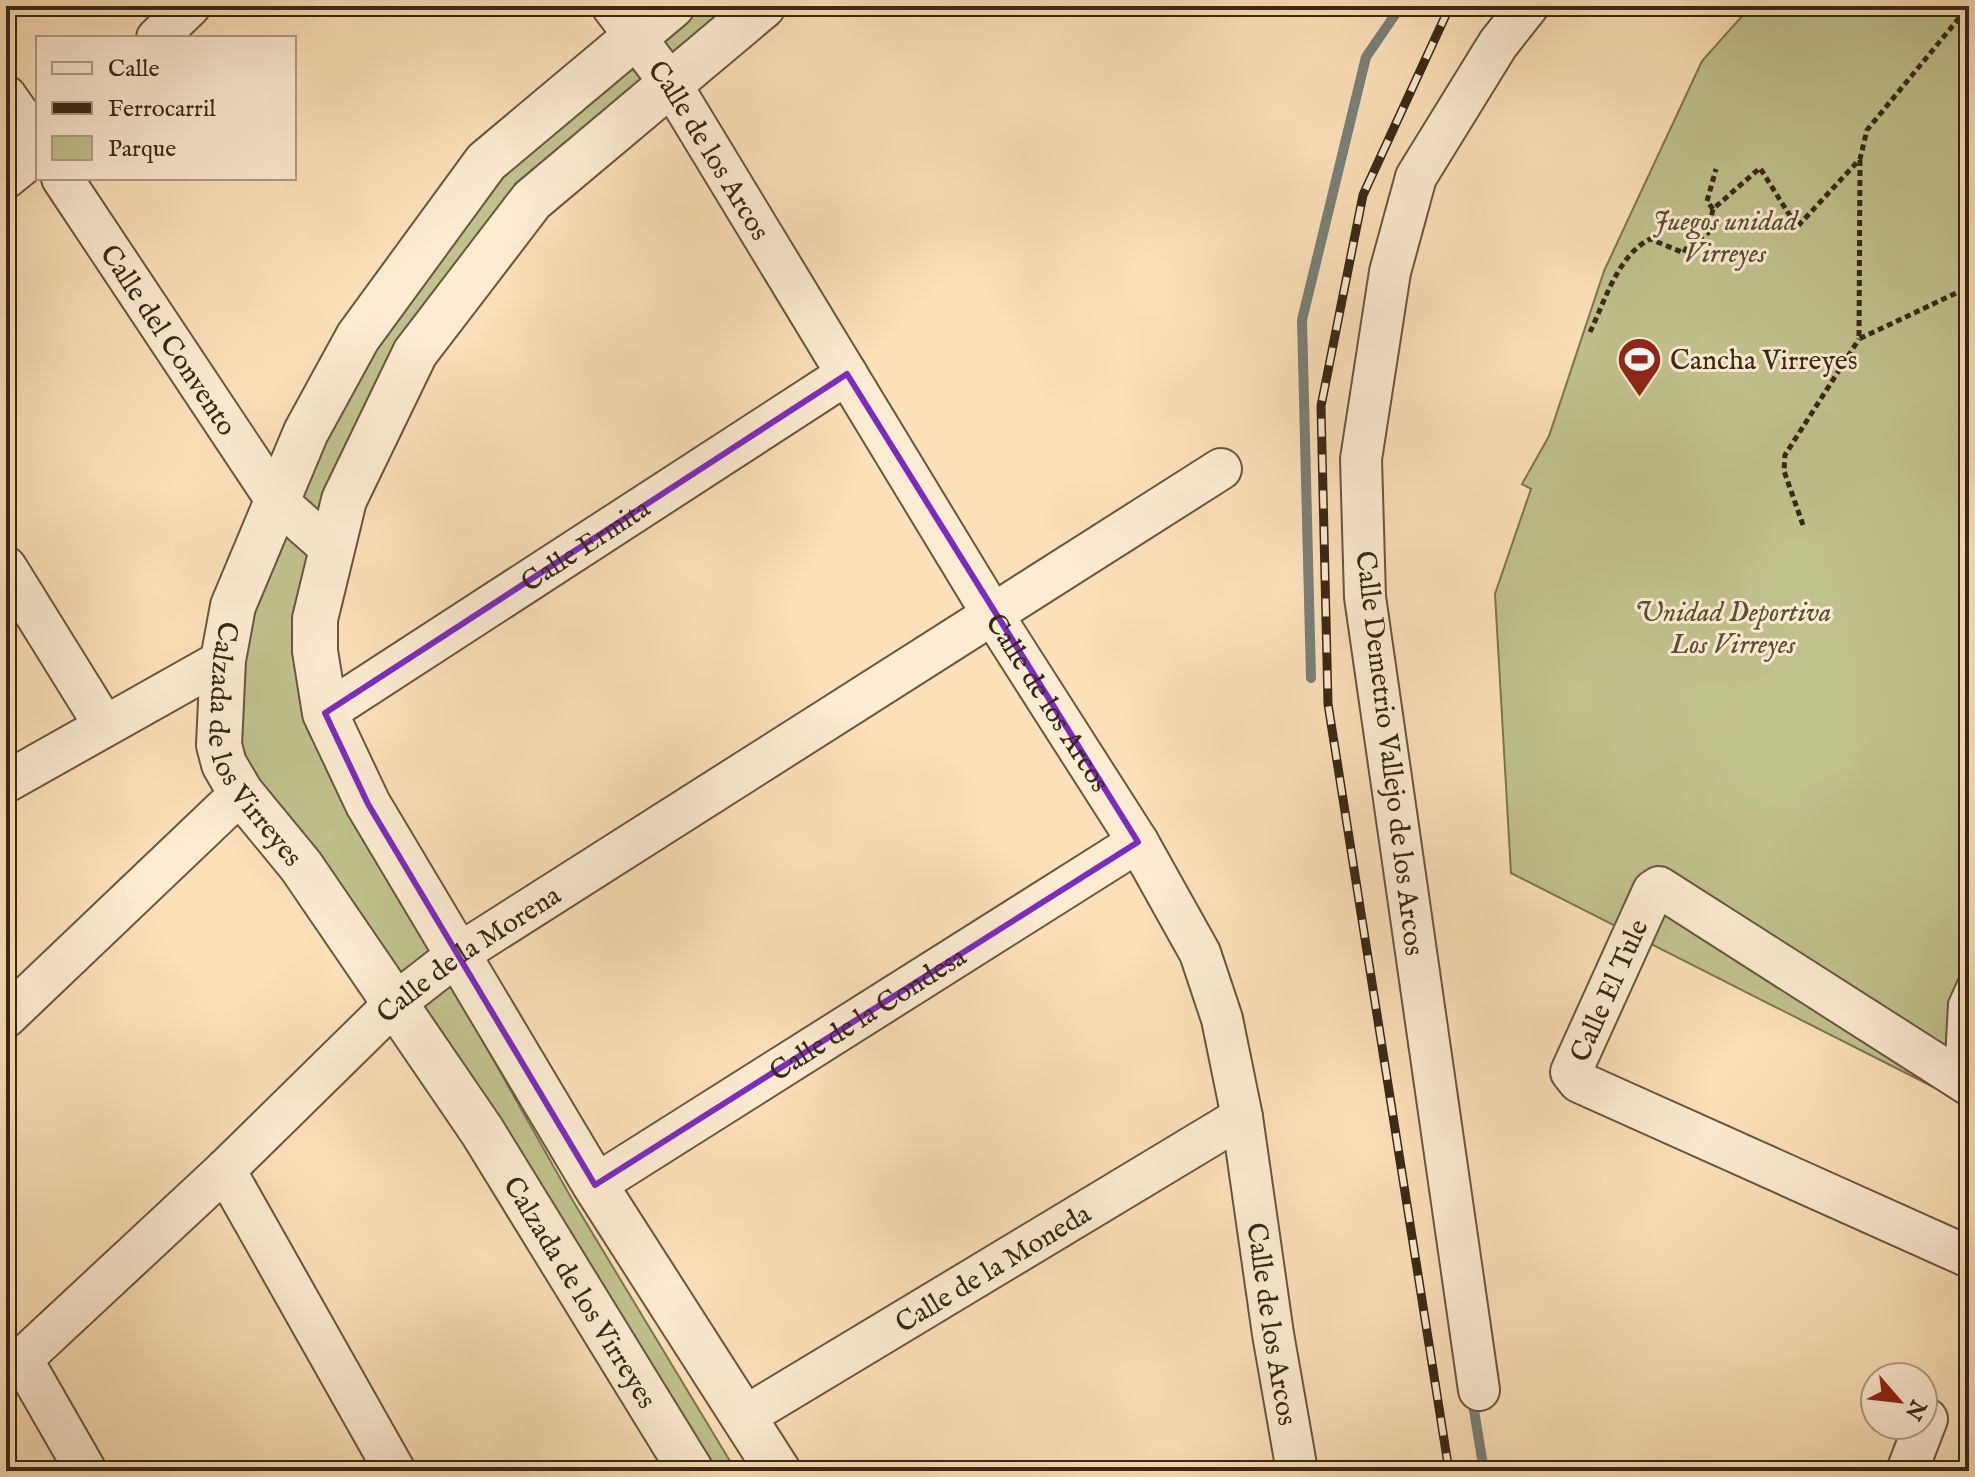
<svg xmlns="http://www.w3.org/2000/svg" width="1975" height="1477" viewBox="0 0 1975 1477" font-family="'IM FELL English',serif">
  <style>
    .green { fill: #c0c28e; stroke: #7c7552; stroke-width: 2 }
    .lines { fill: none; stroke-linecap: round; stroke-linejoin: round }
    .stream { stroke: #798078; stroke-width: 10 }
    .service-casing { stroke: #69563f; stroke-width: 24 }
    .minor-casing { stroke: #69563f; stroke-width: 44 }
    .tertiary-casing { stroke: #69563f; stroke-width: 48 }
    .path { stroke: #382816; stroke-width: 5; stroke-dasharray: 6 4; stroke-linecap: butt }
    .service { stroke: #fdebd2; stroke-width: 20 }
    .minor { stroke: #fdebd2; stroke-width: 40 }
    .tertiary { stroke: #fdebd2; stroke-width: 44 }
    .rail-casing { stroke: #382816; stroke-width: 9 }
    .rail { stroke: #fdebd2; stroke-width: 6; stroke-dasharray: 18; stroke-linecap: butt }
    .marked { fill: none; stroke: #7b2cbf; stroke-width: 6; stroke-linejoin: round }
    .labels { text-anchor: middle; stroke-width: 6; stroke-linejoin: round; paint-order: stroke }
    .street-label { font-size: 28px; fill: #382816; stroke: #fdebd2 }
    .park-label { font-size: 28px; font-style: italic; fill: #5a4e34; stroke: #fdebd2 }
    .poi-label { font-size: 28px; fill: #382816; stroke: #fdebd2; text-anchor: start }
  </style>
  <rect width="100%" height="100%" fill="#fce0b9"/>
  <filter id="stains"><feTurbulence type="fractalNoise" baseFrequency=".0025" numOctaves="4"/><feColorMatrix values="0 0 0 0 .2 0 0 0 0 .09 0 0 0 0 .02 0 0 0 .5 -.17"/></filter>
  <radialGradient id="worn" r=".72"><stop offset=".6" stop-color="#630" stop-opacity="0"/><stop offset="1" stop-color="#630" stop-opacity=".3"/></radialGradient>
  <g class="green">
    <polygon points="666,6 758,6 666,84 645,61"/>
    <polygon points="1751,6 1969,6 1969,1105 1511,873 1495,594 1531,489 1522,484 1549,436 1604,271 1702,61"/>
    <polygon points="615,51 656,93 527,202 333,513 312,738 573,1201 736,1471 673,1471 401,1021 243,817 228,602 315,386"/>
  </g>
  <g class="lines">
    <g class="stream">
      <polyline points="1311,678 1302,320 1366,57 1401,6"/>
      <polyline points="1472,1398 1484,1471"/>
    </g>
    <defs>
      <polyline id="service" points="1955,1077 1959,1004 1969,982"/>
      <g id="minor">
        <path id="s1" d="M612 6 672 86 993 615 1138 842 1200 953 1222 1019 1242 1117 1273 1334 1297 1471"/>
        <polyline points="157,38 190,6"/>
        <polyline points="6,96 38,142"/>
        <polyline points="6,178 38,152"/>
        <path id="s2" d="M62 178 276 500 330 548"/>
        <polyline points="6,567 104,725"/>
        <path id="s3" d="M325 713 847 374"/>
        <polyline points="6,782 223,660"/>
        <polyline points="6,1017 241,793"/>
        <polyline points="1969,1085 1659,887 1653,891 1571,1072 1579,1082 1969,1257"/>
        <polyline points="225,1170 395,1471"/>
        <path id="s4" d="M595 1185 1138 842"/>
        <polyline points="23,1361 86,1471"/>
        <path id="s5" d="M6 1374 225 1170 394 1004 457 955 1221 469"/>
        <polyline points="1479,1390 1365,597 1361,459 1390,272 1416,177 1498,44 1528,6"/>
        <path id="s6" d="M744 1417 1242 1117"/>
        <polyline points="1907,1471 1927,1419"/>
      </g>
      <g id="tertiary">
        <path id="s7" d="M672 6 486 162 358 337 306 432 233 606 223 660 219 745 224 764 241 793 301 866 482 1131 691 1471"/>
        <polyline points="763,6 532,200 415,353 344,500 315,619 315,651 325,713 368,804 595,1185 778,1471"/>
      </g>
    </defs>
    <use href="#service" class="service-casing"/>
    <use href="#minor" class="minor-casing"/>
    <use href="#tertiary" class="tertiary-casing"/>
    <g class="path">
      <polyline points="1860,160 1859,339 1969,287"/>
      <polyline points="1713,209 1707,201 1716,169"/>
      <path d="M1590 332C1605 301 1618 255 1650 239L1684 253 1688 245 1708 233 1713 209 1760 168 1797 227 1860 159 1867 130 1969 6"/>
      <polyline points="1803,525 1784,471 1785,455 1859,339"/>
    </g>
    <use href="#service" class="service"/>
    <use href="#minor" class="minor"/>
    <use href="#tertiary" class="tertiary"/>
    <defs>
      <polyline id="rail" points="1449,1471 1328,704 1321,406 1363,195 1450,6"/>
    </defs>
    <use href="#rail" class="rail-casing"/>
    <use href="#rail" class="rail"/>
  </g>
  <path class="marked" d="M847 374 1138 842 595 1185 368 804 325 713Z"/>
  <defs>
    <symbol id="stadium-pin" viewBox="-11 -11 22 30"><path d="M0 17L-7.5 6A9.5 9.5 0 1 1 7.5 6Z" fill="#8f2418" stroke="#fdebd2"/><path d="M0-5a6.5 5 0 1 0 0 10a6.5 5 0 1 0 0-10ZM-3.5-1.8h7v3.6h-7Z" fill="#fff"/></symbol>
  </defs>
  <g fill-rule="evenodd">
    <use href="#stadium-pin" x="1614" y="334" width="51" height="69"/>
  </g>
  <g class="labels">
    <g class="street-label">
      <text dy="10" stroke="none"><textPath href="#s1" startOffset="174">Calle de los Arcos</textPath></text>
      <text dy="10" stroke="none"><textPath href="#s2" startOffset="194">Calle del Convento</textPath></text>
      <text dy="10" stroke="none"><textPath href="#s3" startOffset="310">Calle Ermita</textPath></text>
      <text dy="10" stroke="none"><textPath href="#s1" startOffset="822">Calle de los Arcos</textPath></text>
      <text dy="10" stroke="none"><textPath href="#s7" startOffset="906">Calzada de los Virreyes</textPath></text>
      <text transform="translate(1391 753) rotate(83)" y="10">Calle Demetrio Vallejo de los Arcos</text>
      <text dy="10" stroke="none"><textPath href="#s5" startOffset="626">Calle de la Morena</textPath></text>
      <text transform="translate(1608 990) rotate(-66)" y="10">Calle El Tule</text>
      <text dy="10" stroke="none"><textPath href="#s4" startOffset="322">Calle de la Condesa</textPath></text>
      <text dy="10" stroke="none"><textPath href="#s6" startOffset="290">Calle de la Moneda</textPath></text>
      <text dy="10" stroke="none"><textPath href="#s7" startOffset="1554">Calzada de los Virreyes</textPath></text>
      <text dy="10" stroke="none"><textPath href="#s1" startOffset="1494">Calle de los Arcos</textPath></text>
    </g>
    <g class="park-label">
      <text x="1725" y="230">Juegos unidad<tspan x="1725" dy="32">Virreyes</tspan></text>
      <text x="1733" y="621">Unidad Deportiva<tspan x="1733" dy="32">Los Virreyes</tspan></text>
    </g>
    <g class="poi-label">
      <text x="1670" y="369">Cancha Virreyes</text>
    </g>
  </g>
  <rect width="1975" height="1477" fill="none" stroke="#fce0b9" stroke-width="32"/>
  <rect x="8" y="8" width="1959" height="1461" fill="none" stroke="#382816" stroke-width="4"/>
  <rect x="16" y="16" width="1943" height="1445" fill="none" stroke="#382816" stroke-width="2"/>
  <rect x="36" y="36" width="260" height="144" fill="#fdebd2" stroke="#ae9d87" stroke-width="2"/>
  <rect x="52" y="62" width="40" height="12" fill="#fdebd2" stroke="#ae9d87" stroke-width="2"/>
  <text x="108" y="76" font-size="24" fill="#382816">Calle</text>
  <rect x="52" y="102" width="40" height="12" fill="#382816" stroke="#ae9d87" stroke-width="2"/>
  <text x="108" y="116" font-size="24" fill="#382816">Ferrocarril</text>
  <rect x="52" y="136" width="40" height="24" fill="#c0c28e" stroke="#ae9d87" stroke-width="2"/>
  <text x="108" y="156" font-size="24" fill="#382816">Parque</text>
  <g transform="translate(1899 1401) rotate(118)"><circle r="38" fill="#fdebd2" stroke="#ae9d87" stroke-width="2"/>
  <path d="M0-6L14 30L0 20L-14 30Z" fill="#8f2418"/>
  <text y="-12" font-size="22" font-weight="bold" text-anchor="middle" fill="#382816">N</text>
  </g>
  <rect width="100%" height="100%" filter="url(#stains)"/>
  <rect width="100%" height="100%" fill="url(#worn)"/>
</svg>
